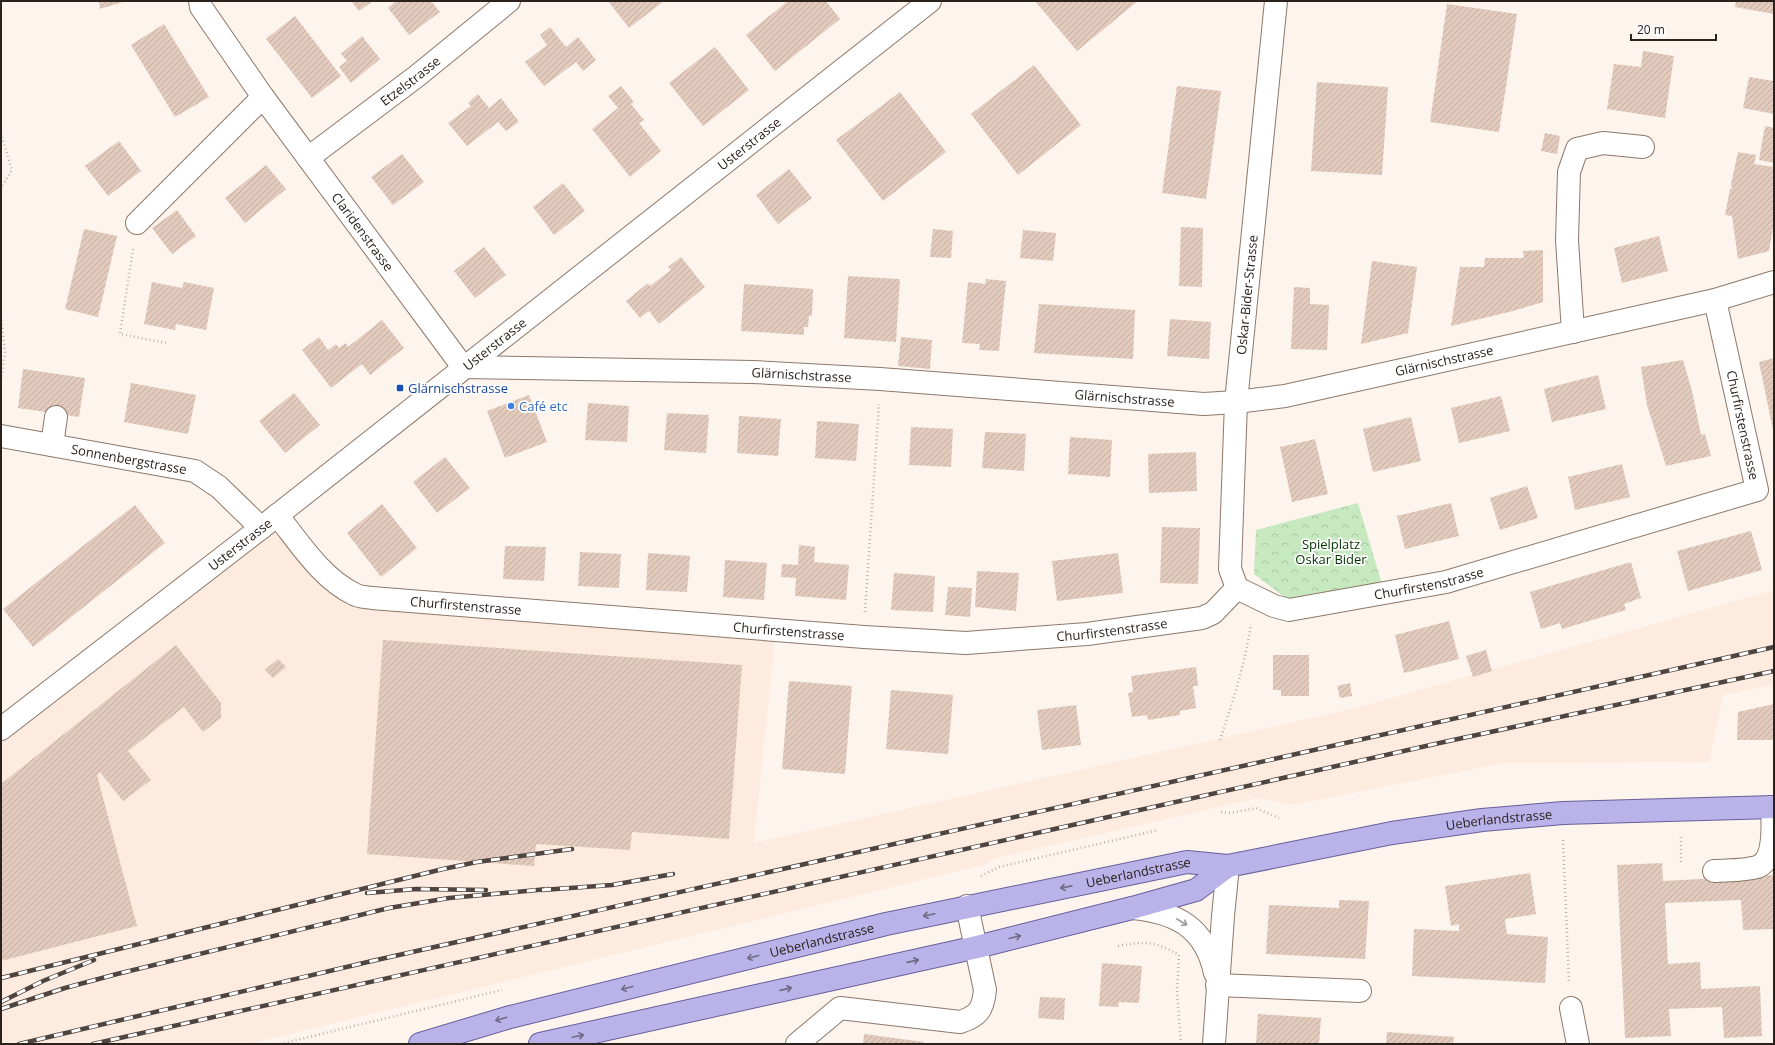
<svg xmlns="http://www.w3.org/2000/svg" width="1775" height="1045" viewBox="0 0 1775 1045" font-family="'Open Sans',sans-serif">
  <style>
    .built { fill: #fdebdf }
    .forest { fill: url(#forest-crowns) }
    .building { fill: url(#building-hatch) }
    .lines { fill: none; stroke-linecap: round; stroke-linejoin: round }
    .minor-casing { stroke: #8d786a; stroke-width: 24 }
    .major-casing { stroke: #695f99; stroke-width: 24 }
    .path { stroke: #bdb3ad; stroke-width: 2.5; stroke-dasharray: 1 3; stroke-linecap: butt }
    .minor { stroke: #fff; stroke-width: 22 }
    .major { stroke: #b9b3ea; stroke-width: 22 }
    .rail-casing { stroke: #4e4540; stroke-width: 4.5 }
    .rail { stroke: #fff; stroke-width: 3; stroke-dasharray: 9; stroke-linecap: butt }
    .oneway { stroke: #726a84 }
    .oneway2 { stroke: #a09c99 }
    .transit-dot { fill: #1a4fb4; stroke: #fff; stroke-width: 1.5 }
    .shop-dot { fill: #3f7fe0; stroke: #fff; stroke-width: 1.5 }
    .labels { text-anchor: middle; stroke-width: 3.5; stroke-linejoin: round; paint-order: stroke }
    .street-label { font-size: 13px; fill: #2b221d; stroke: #fff }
    .transit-label { font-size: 13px; fill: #164399; stroke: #fff; text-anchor: start }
    .shop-label { font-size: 13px; fill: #366cbe; stroke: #fff; text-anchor: start }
    .park-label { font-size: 13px; fill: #023400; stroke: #fff }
  </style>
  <defs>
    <pattern id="forest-crowns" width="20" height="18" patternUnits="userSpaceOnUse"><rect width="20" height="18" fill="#c6e9c0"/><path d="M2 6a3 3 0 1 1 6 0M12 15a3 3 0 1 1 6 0" fill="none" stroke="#aac8a5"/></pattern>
    <pattern id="building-hatch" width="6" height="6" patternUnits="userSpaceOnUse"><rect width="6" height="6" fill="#e2cbbc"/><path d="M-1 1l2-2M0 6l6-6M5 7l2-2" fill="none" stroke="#c2aea1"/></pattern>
  </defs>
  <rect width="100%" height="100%" fill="#fef4ee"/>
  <polygon class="built" points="277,515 336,584 776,629 754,843 1356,708 1774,590 1774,685 1723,695 1709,762 1504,763 1292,805 1258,798 996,858 983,865 248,1044 1,1044 1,729"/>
  <polygon class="forest" points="1358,503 1382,584 1287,599 1254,574 1256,530"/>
  <g class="building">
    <polygon points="99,1 126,1 100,9"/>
    <polygon points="351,1 373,1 359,11"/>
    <polygon points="396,1 431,1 440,12 409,35 388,8"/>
    <polygon points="608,1 664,1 629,28"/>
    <polygon points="788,1 826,1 840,19 775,71 746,35"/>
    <polygon points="1035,1 1138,1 1077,51"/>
    <polygon points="1736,1 1774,1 1774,14 1735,7"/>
    <polygon points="1447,4 1517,14 1499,132 1430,122"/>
    <polygon points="295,16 341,76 312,98 266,39"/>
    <polygon points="164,24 209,97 175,117 131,45"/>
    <polygon points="550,27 566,47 578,37 596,60 583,71 576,62 544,86 525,62 547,45 540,35"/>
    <polygon points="362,36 380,59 351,83 339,67 347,61 341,54"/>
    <polygon points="715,47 749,90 703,126 669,83"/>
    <polygon points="1643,51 1674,56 1665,118 1607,109 1614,64 1641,67"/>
    <polygon points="1034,65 1081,125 1018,175 971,114"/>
    <polygon points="1749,77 1774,81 1774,114 1743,108"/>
    <polygon points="1317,82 1388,87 1382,175 1311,171"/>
    <polygon points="621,86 634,102 631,104 644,120 639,123 661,151 630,177 592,129 618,108 608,96"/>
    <polygon points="1177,86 1221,91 1206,199 1162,193"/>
    <polygon points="900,92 946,152 883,201 836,140"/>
    <polygon points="478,94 489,108 501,98 519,122 506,131 498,122 467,146 448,123 471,106 468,103"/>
    <polygon points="1765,126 1774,128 1774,163 1759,160"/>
    <polygon points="1545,133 1560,136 1557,154 1541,151"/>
    <polygon points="119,141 141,171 108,196 85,166"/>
    <polygon points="1738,152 1756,155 1754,164 1774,167 1774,222 1769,251 1738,259 1732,216 1725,215 1730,189 1732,189 1731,184"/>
    <polygon points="402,154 424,182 393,205 371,177"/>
    <polygon points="266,165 286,189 245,223 225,198"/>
    <polygon points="789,169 812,198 778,224 756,195"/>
    <polygon points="563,183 585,211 554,235 533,207"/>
    <polygon points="177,210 196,236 172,254 152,228"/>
    <polygon points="1181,227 1203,228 1202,287 1179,286"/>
    <polygon points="84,229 117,236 98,317 65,309"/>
    <polygon points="933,229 953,231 951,258 930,257"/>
    <polygon points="1023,230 1056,233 1053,261 1020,258"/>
    <polygon points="1659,236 1668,271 1622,283 1614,248"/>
    <polygon points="484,247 506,275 475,298 454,271"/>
    <polygon points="1543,250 1543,302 1513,311 1451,326 1460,267 1484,267 1485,258 1524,258 1523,251"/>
    <polygon points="681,257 705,287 659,324 649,311 640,318 626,301 648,283 650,286 671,270 668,267"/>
    <polygon points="1372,261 1417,267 1408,333 1361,344"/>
    <polygon points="848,276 900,279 896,342 844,338"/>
    <polygon points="986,279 1006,281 999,351 979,350 980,344 962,343 968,282 985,284"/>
    <polygon points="152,282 182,288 184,282 214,288 206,330 176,324 175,330 144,324"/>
    <polygon points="744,284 813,289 812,316 809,316 808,327 804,327 804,335 741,331"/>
    <polygon points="1294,287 1310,288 1310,304 1329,305 1327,350 1291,349"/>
    <polygon points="1039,304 1135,310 1133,359 1034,353"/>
    <polygon points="1170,319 1211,322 1209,359 1167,356"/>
    <polygon points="382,320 404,348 370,375 362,364 331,388 302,350 319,337 328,350 336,344 339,348 346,343 348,347"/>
    <polygon points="901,337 932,340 930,369 898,366"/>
    <polygon points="1774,358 1774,429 1773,430 1759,362"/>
    <polygon points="1683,360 1692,391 1701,435 1705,434 1711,456 1666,466 1647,405 1641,367"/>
    <polygon points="23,369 85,378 79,417 18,408"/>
    <polygon points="1598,375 1606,409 1552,422 1544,389"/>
    <polygon points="131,383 196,395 188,434 124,422"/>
    <polygon points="294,393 320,425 285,453 259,421"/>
    <polygon points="529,395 547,442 505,458 487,411"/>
    <polygon points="1501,396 1510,431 1459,443 1451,408"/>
    <polygon points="588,403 629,406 627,442 585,440"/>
    <polygon points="667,413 709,415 706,453 664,450"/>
    <polygon points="739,416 781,419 778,456 737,453"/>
    <polygon points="1411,417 1421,461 1373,472 1363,429"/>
    <polygon points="817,421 859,424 856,461 815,458"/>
    <polygon points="911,427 953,429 951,467 909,465"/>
    <polygon points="985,432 1026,434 1024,471 982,468"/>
    <polygon points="1070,437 1112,440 1110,477 1068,474"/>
    <polygon points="1315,439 1328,494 1292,502 1280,447"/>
    <polygon points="1196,452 1197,491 1149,493 1148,454"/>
    <polygon points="445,457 470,488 437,513 413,482"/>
    <polygon points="1622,464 1630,497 1575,510 1568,477"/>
    <polygon points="1527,486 1538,518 1500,530 1490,498"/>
    <polygon points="1451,503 1459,536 1405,549 1397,516"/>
    <polygon points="382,504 417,548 381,577 347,533"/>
    <polygon points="135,505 165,543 33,647 3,609"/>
    <polygon points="1162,527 1200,528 1198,584 1160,583"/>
    <polygon points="1751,531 1762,570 1688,591 1677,551"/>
    <polygon points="799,545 815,547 814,562 849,565 846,600 795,596 796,578 781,577 782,564 798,565"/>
    <polygon points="505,546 546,547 544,581 503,579"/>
    <polygon points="580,552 621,554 619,588 578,586"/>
    <polygon points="648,553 690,556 687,592 646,590"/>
    <polygon points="1118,553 1123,593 1057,601 1052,561"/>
    <polygon points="725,560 767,563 764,600 723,597"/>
    <polygon points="1631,562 1641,598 1624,604 1626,610 1562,629 1560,623 1541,629 1530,592"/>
    <polygon points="977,571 1019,573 1016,611 975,607"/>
    <polygon points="894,573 935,576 933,612 891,610"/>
    <polygon points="948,587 972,588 970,617 945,615"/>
    <polygon points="1449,621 1459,659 1404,673 1395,635"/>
    <polygon points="383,640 742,665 729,839 632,832 630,850 536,844 534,866 367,854"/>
    <polygon points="176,645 221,703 221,718 203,732 184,707 128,751 151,780 123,801 100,772 97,775 137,926 1,961 1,784"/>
    <polygon points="1486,650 1492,671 1473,677 1466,656"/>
    <polygon points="1273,655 1309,655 1309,696 1281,696 1281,690 1273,690"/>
    <polygon points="278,659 286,667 273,678 265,670"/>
    <polygon points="1196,667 1198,686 1193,686 1196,708 1180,711 1180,715 1148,720 1147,715 1132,717 1128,693 1133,692 1131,676"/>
    <polygon points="789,681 852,686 845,774 782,769"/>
    <polygon points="1350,683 1352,696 1340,698 1337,686"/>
    <polygon points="891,690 953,695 948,754 886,749"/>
    <polygon points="1774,704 1774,740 1737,740 1738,712"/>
    <polygon points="1076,705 1081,745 1042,750 1037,710"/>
    <polygon points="1662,863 1663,881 1774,875 1774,929 1743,930 1741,900 1665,903 1668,964 1700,962 1701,989 1760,986 1762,1036 1724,1038 1722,1007 1669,1009 1671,1036 1625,1038 1617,865"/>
    <polygon points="1530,873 1536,914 1505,919 1507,934 1548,937 1545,983 1412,976 1414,929 1459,931 1459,924 1451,926 1445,886"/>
    <polygon points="1339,900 1369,901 1365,959 1266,954 1269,905 1339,908"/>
    <polygon points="1102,963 1142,966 1139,1003 1119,1002 1118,1007 1099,1006"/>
    <polygon points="1040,997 1065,998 1064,1020 1038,1018"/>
    <polygon points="1258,1014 1321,1018 1319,1044 1256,1044"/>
    <polygon points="1387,1032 1454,1037 1453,1044 1386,1044"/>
    <polygon points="864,1034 924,1042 924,1044 863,1044"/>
  </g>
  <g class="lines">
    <defs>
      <g id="minor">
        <path id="s1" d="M200 1 201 7 263 97 463 367 753 372 880 379 1204 404 1236 402 1285 396 1715 300 1774 282"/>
        <path id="s2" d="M308 158 417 76 509 1"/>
        <polyline points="137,223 263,97"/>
        <polyline points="1573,332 1567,240 1569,172 1577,149 1603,143 1643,147"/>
        <path id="s3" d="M1 436 195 471 219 487 261 528"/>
        <polyline points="52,445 56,417"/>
        <path id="s4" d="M277 515C299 542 321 578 354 594 359 597 366 597 372 598L864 637 966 643 1087 634 1202 618 1213 613 1237 588"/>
        <path id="s5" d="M1237 588 1274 606 1289 610 1446 582 1757 490 1715 300"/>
        <path id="s6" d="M1237 588 1230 569 1236 402 1276 1"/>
        <path id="s7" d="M1 729 261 528 930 1"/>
        <path d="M1714 871C1727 870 1743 871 1757 867 1775 861 1773 825 1772 807"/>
        <path d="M1132 908C1176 912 1205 927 1215 973"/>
        <polyline points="1217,985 1360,991"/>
        <polyline points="1571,1008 1578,1044"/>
        <path d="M797 1044 840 1008 960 1022C979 1016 983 1009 985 990L967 906"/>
        <polyline points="1214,1044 1223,916 1228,866"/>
      </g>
      <g id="major">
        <path id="s8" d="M420 1044 510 1017 886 924 1187 862 1228 866 1392 833 1482 820 1563 813 1774 807"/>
        <polyline points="540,1044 977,947 1132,908 1196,890 1228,866"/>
      </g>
    </defs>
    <use href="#minor" class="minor-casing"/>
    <use href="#major" class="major-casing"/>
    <g class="path">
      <polyline points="1,133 12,170 1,188"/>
      <polyline points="133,249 120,334 166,343"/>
      <polyline points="1,316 5,352 1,381"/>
      <polyline points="865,612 879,404"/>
      <path d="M1220 740C1233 701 1245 664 1251 624"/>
      <polyline points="1221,812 1231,813 1256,808 1279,818"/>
      <polyline points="1681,837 1681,864"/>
      <polyline points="1563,840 1569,982"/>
      <polyline points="981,876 999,867 1158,830"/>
      <path d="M1118 946C1146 941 1154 941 1179 955"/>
      <polyline points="1179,955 1177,992 1181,1044"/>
      <polyline points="280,1044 502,990"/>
    </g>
    <use href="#minor" class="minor"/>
    <use href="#major" class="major"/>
    <defs>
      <g id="rail">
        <polyline points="542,890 612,885 673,874"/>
        <polyline points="367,893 416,889 486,890"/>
        <polyline points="1,978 443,869 477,862 572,849"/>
        <polyline points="1,1002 43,981 94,960"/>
        <polyline points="1,1009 65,988 117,974 389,908 449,898 548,889"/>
        <polyline points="19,1044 372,961 1774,647"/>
        <polyline points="93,1044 1444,742 1774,671"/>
      </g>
    </defs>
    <use href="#rail" class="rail-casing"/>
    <use href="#rail" class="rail"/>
  </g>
  <defs><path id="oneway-shaft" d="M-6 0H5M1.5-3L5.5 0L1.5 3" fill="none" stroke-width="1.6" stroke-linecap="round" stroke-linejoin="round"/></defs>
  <g class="oneway">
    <use href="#oneway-shaft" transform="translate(1066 887) rotate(169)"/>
    <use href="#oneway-shaft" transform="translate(929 915) rotate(168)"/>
    <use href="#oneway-shaft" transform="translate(1015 937) rotate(-14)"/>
    <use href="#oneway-shaft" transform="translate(753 957) rotate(166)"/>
    <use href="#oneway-shaft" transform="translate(913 961) rotate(-13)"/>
    <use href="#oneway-shaft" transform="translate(627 988) rotate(166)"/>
    <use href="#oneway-shaft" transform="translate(786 989) rotate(-13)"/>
    <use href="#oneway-shaft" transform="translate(501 1019) rotate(163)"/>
    <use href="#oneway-shaft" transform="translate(578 1036) rotate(-12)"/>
  </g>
  <use class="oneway2" href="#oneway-shaft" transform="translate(1182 922) rotate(30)"/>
  <rect class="transit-dot" x="396" y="384" width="8" height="8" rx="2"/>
  <circle class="shop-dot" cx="511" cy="406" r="4"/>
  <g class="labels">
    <g class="street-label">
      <text dy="5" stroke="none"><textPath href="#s2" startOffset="128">Etzelstrasse</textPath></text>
      <text dy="5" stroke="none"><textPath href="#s7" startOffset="950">Usterstrasse</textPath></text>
      <text dy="5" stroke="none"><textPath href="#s1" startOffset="283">Claridenstrasse</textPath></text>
      <text dy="5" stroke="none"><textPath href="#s6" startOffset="295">Oskar-Bider-Strasse</textPath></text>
      <text dy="5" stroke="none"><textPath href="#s7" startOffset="626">Usterstrasse</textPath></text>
      <text dy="5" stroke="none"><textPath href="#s1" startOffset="1438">Glärnischstrasse</textPath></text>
      <text dy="5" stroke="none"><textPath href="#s1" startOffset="790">Glärnischstrasse</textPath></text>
      <text dy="5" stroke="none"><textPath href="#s1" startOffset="1114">Glärnischstrasse</textPath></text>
      <text transform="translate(1743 425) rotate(78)" y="5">Churfirstenstrasse</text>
      <text dy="5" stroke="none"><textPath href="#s3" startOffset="130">Sonnenbergstrasse</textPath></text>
      <text dy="5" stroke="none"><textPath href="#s7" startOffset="302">Usterstrasse</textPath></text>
      <text dy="5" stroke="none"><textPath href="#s5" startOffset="199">Churfirstenstrasse</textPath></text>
      <text dy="5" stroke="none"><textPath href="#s4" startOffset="224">Churfirstenstrasse</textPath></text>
      <text dy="5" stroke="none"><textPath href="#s4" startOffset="872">Churfirstenstrasse</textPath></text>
      <text dy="5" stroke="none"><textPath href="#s4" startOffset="548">Churfirstenstrasse</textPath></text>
      <text dy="5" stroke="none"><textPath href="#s8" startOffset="1105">Ueberlandstrasse</textPath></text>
      <text dy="5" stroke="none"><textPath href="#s8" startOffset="739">Ueberlandstrasse</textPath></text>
      <text dy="5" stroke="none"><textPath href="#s8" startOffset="415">Ueberlandstrasse</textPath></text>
    </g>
    <g class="transit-label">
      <text x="408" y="393">Glärnischstrasse</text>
    </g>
    <g class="shop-label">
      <text x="519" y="411">Café etc</text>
    </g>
    <g class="park-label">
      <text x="1331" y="549">Spielplatz<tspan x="1331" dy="15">Oskar Bider</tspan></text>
    </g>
  </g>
  <rect width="1775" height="1045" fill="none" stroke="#2b221d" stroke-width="4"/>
  <path d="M1631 34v6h85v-6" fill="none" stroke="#2b221d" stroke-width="2"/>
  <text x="1637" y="34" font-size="12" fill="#2b221d" stroke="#ffffff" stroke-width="3" paint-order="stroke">20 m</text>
</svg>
